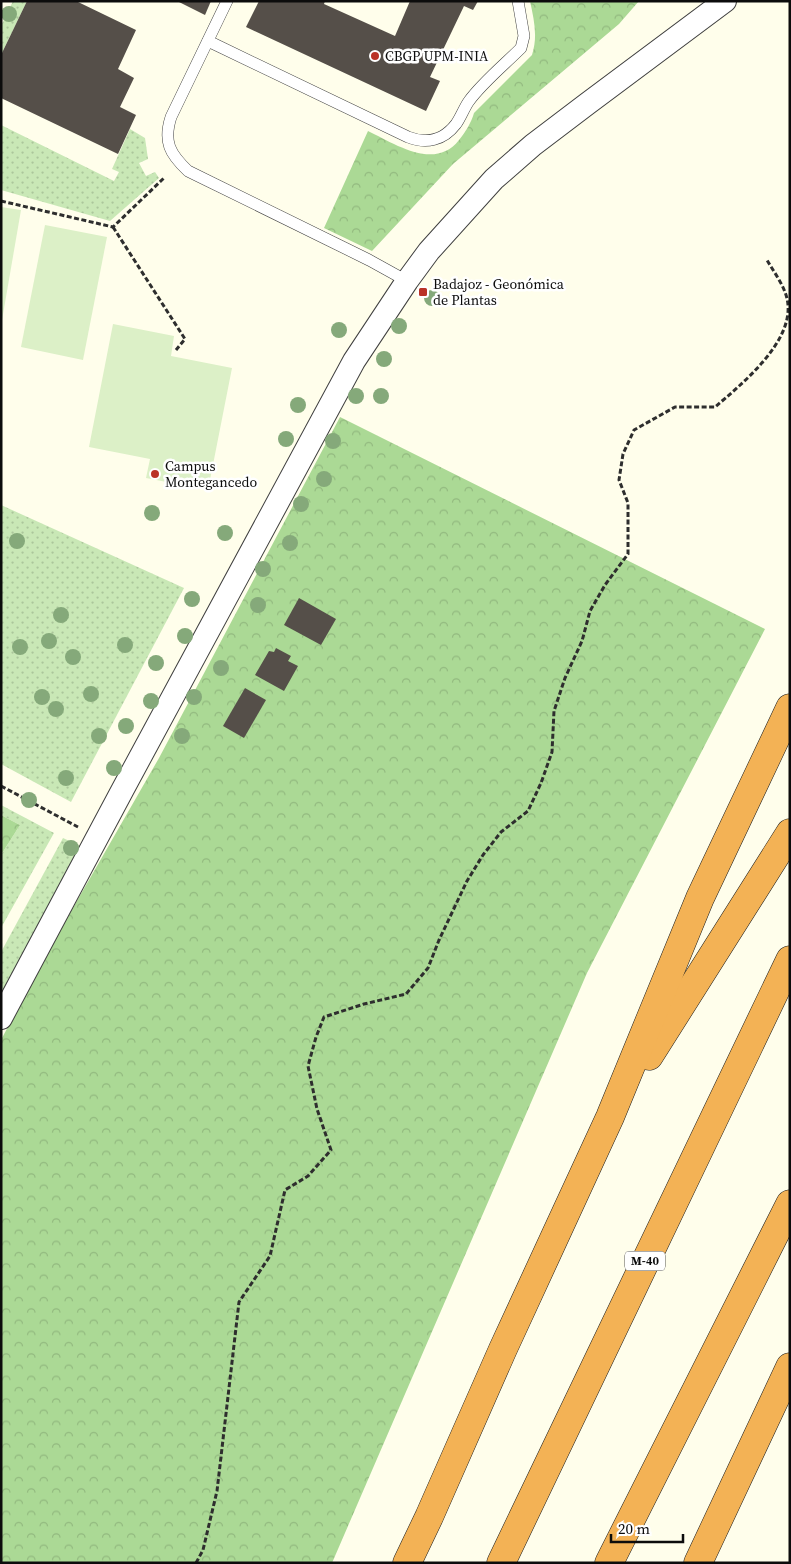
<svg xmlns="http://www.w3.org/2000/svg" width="791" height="1564" viewBox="0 0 791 1564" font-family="'Source Serif 4',serif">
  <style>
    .grass { fill: url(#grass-dots) }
    .forest { fill: url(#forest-crowns) }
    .pitch { fill: #dcf0c7 }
    .building { fill: #554f49 }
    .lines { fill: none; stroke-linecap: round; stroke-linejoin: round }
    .service-casing { stroke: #3f3f3f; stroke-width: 12 }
    .minor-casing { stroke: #3f3f3f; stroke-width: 24 }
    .motorway-casing { stroke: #1d1d1d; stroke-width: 29 }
    .path { stroke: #2e2e2e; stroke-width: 3; stroke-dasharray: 5 2.5; stroke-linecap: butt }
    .service { stroke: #fff; stroke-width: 11 }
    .minor { stroke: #fff; stroke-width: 22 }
    .motorway { stroke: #f3b255; stroke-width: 28 }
    .tree { fill: #85a97a }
    .poi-dot { fill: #ba3226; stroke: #fff; stroke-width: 2 }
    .labels { text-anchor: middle; stroke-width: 5; stroke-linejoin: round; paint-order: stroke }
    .shield { fill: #fff; stroke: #555; stroke-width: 1 }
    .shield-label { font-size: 12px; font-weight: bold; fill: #0c0c0c }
    .poi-label { font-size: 14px; fill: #0c0c0c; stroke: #fff; text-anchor: start }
  </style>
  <defs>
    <pattern id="grass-dots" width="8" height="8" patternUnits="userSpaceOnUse" patternTransform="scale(1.25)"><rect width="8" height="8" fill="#c9e8b6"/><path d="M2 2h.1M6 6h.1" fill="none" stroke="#abc69b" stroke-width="1.8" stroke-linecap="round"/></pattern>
    <pattern id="forest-crowns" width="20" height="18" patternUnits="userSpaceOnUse" patternTransform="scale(1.25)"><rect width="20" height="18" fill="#abd995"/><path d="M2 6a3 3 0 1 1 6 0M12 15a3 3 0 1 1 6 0" fill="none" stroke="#92b97f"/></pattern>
  </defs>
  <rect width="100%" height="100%" fill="#fffeeb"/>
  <g class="grass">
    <polygon points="13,1 27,1 1,55 1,26"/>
    <polygon points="1,125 114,181 119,172 112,169 130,129 145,138 148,159 139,163 146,176 155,172 159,178 110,221 1,190"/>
    <polygon points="1,505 184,588 71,802 1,764"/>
    <polygon points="1,805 54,833 1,928 1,855 20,825 1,815"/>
    <polygon points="63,838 80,846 1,994 1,952"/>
  </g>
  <g class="forest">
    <path d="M530 1H639L619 24 453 164 372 251 324 228 368 131C395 144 435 171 459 140 466 131 471 123 474 113L532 55C538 36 534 20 530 1Z"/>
    <polygon points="340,417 765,629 587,973 332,1563 1,1563 1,1040 43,960 159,758"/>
    <polygon points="1,815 20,825 1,855"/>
  </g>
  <g class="pitch">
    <polygon points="1,207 21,210 1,326"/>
    <polygon points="45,225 107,237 83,360 21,347"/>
    <polygon points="113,324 174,336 171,356 232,368 208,490 146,478 150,459 89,447"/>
  </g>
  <g class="building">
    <polygon points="27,1 76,1 136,30 118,69 134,78 120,107 136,115 118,154 1,98 1,55"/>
    <polygon points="177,1 211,1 205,15"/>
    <polygon points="259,1 325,1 324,4 395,36 410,1 478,1 473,10 464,6 430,77 440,81 426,111 246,27"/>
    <polygon points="299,598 336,619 321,645 284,625"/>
    <polygon points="276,648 291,656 288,661 298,666 284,691 255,675 269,651 274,652"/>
    <polygon points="245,688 266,700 244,738 223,726"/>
  </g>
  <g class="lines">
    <defs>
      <g id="service">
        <path d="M227 1 171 117C163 142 170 154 188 171L369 260 407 281"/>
        <path d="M208 41 408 137C426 144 443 141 456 124 461 117 464 108 469 101 482 83 505 64 521 48L524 36 518 1"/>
      </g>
      <polyline id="minor" points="1,1018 123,789 354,361 407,281 429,251 494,179 533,145 587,104 725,1"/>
      <g id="motorway">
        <polyline points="649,1056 790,833"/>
        <polyline points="407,1563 429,1517 503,1349 610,1117 700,898 790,708"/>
        <polyline points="501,1563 790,960"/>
        <polyline points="609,1563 790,1204"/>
        <polyline points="698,1563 790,1367"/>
      </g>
    </defs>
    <use href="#service" class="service-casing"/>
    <use href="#minor" class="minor-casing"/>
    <use href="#motorway" class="motorway-casing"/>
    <g class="path">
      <polyline points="1,201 113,227 165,177"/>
      <polyline points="113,227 185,339 176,350"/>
      <polyline points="1,786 78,827"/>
      <path d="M196 1563 203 1550 217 1491 239 1302 270 1256 285 1190 308 1176 331 1150 317 1109 308 1066 316 1037 324 1017 364 1004 406 994 428 968 439 940 467 881 483 855 501 832 528 811 541 783 552 752 554 711 565 678 582 641 590 611 605 585 628 554V503L619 480 623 454 634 430 675 407H715C742 384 791 344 788 305 787 289 775 274 767 260"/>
    </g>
    <use href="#service" class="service"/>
    <use href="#minor" class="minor"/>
    <use href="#motorway" class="motorway"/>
  </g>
  <g class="tree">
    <circle cx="9" cy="14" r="8"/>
    <circle cx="432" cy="298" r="8"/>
    <circle cx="399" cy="326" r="8"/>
    <circle cx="339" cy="330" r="8"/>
    <circle cx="384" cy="359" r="8"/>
    <circle cx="356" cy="396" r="8"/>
    <circle cx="381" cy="396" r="8"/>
    <circle cx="298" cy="405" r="8"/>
    <circle cx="286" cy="439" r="8"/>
    <circle cx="333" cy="441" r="8"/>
    <circle cx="324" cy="479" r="8"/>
    <circle cx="301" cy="504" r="8"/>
    <circle cx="152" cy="513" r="8"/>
    <circle cx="225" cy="533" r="8"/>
    <circle cx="17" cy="541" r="8"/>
    <circle cx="290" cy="543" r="8"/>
    <circle cx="263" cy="569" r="8"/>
    <circle cx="192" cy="599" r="8"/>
    <circle cx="258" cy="605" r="8"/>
    <circle cx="61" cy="615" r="8"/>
    <circle cx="185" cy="636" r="8"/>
    <circle cx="49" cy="641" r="8"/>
    <circle cx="125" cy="645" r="8"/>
    <circle cx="20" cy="647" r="8"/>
    <circle cx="73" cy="657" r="8"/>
    <circle cx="156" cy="663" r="8"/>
    <circle cx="221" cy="668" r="8"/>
    <circle cx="91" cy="694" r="8"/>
    <circle cx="42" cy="697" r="8"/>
    <circle cx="194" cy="697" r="8"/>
    <circle cx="151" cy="701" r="8"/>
    <circle cx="56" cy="709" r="8"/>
    <circle cx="126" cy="726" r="8"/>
    <circle cx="99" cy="736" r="8"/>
    <circle cx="182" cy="736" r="8"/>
    <circle cx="114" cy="768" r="8"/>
    <circle cx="66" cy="778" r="8"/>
    <circle cx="29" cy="800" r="8"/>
    <circle cx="71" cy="848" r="8"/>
  </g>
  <g class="poi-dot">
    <circle cx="375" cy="56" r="5"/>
    <rect x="418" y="287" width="10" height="10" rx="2.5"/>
    <circle cx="155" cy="474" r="5"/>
  </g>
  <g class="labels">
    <rect class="shield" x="625" y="1251.5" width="40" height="19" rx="4"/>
    <g class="shield-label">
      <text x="645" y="1265">M-40</text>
    </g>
    <g class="poi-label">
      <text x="385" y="61">CBGP UPM-INIA</text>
      <text x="433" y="289">Badajoz - Geonómica<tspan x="433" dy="16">de Plantas</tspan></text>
      <text x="165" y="471">Campus<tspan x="165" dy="16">Montegancedo</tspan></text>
    </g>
  </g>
  <rect width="791" height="1564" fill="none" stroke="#0c0c0c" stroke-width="5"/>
  <path d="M611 1534v8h72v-8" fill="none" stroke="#0c0c0c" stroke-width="2.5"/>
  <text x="618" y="1534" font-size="15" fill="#0c0c0c" stroke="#ffffff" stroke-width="4" paint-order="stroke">20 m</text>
</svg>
